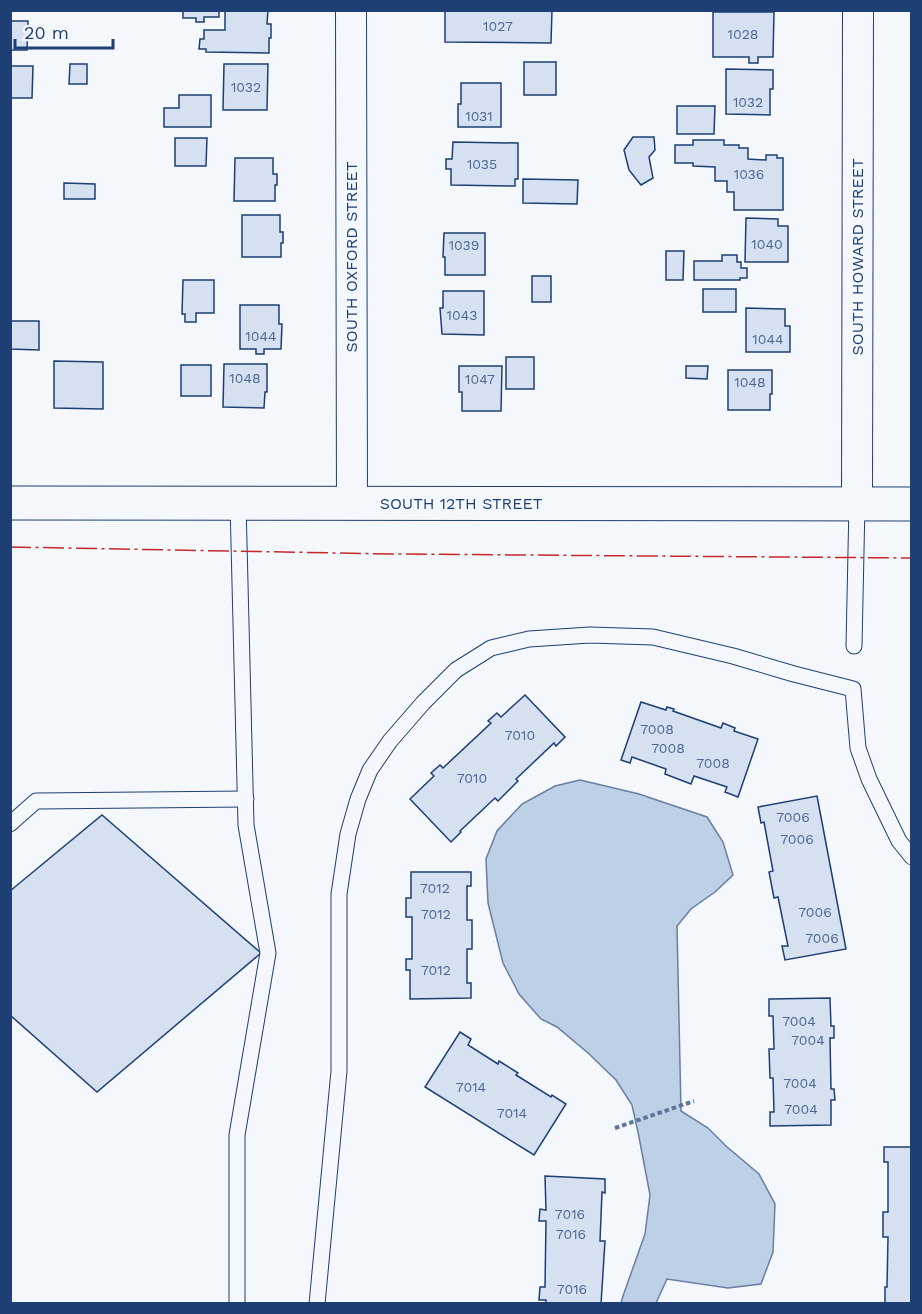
<svg xmlns="http://www.w3.org/2000/svg" width="922" height="1314" viewBox="0 0 922 1314" font-family="'Work Sans',sans-serif">
  <style>
    .water { fill: #bed0e5; stroke: #687fa3; stroke-width: 1.5 }
    .building { fill: #d5e0f0; stroke: #1d3f73; stroke-width: 1.5 }
    .lines { fill: none; stroke-linecap: round; stroke-linejoin: round }
    .lane-casing { stroke: #1d3f73; stroke-width: 17 }
    .street-casing { stroke: #1d3f73; stroke-width: 32 }
    .secondary-casing { stroke: #1d3f73; stroke-width: 35 }
    .path { stroke: #5e769c; stroke-width: 4; stroke-dasharray: 4.5 3; stroke-linecap: butt }
    .lane { stroke: #f4f7fb; stroke-width: 15 }
    .street { stroke: #f4f7fb; stroke-width: 30 }
    .secondary { stroke: #f4f7fb; stroke-width: 33 }
    .power { stroke: #c62828; stroke-width: 1.5; stroke-dasharray: 21 4.5 3 4.5; stroke-linecap: butt }
    .labels { text-anchor: middle; stroke-width: 4.5; stroke-linejoin: round; paint-order: stroke }
    .number-label { font-size: 14px; fill: #4b6792 }
    .street-label { font-size: 16px; fill: #1d3f73; stroke: #f4f7fb }
  </style>
  <rect width="100%" height="100%" fill="#f4f7fb"/>
  <polygon class="water" points="580,780 639,794 707,817 723,842 733,875 715,892 691,909 677,926 681,1111 708,1128 726,1146 759,1174 775,1204 773,1252 761,1284 728,1288 667,1279 656,1303 621,1303 623,1296 645,1234 650,1195 639,1137 632,1105 616,1080 588,1053 557,1027 541,1019 519,994 503,963 488,903 486,859 497,831 522,804 555,786"/>
  <g class="building">
    <polygon points="183,10 219,10 219,17 204,17 204,22 196,22 196,18 183,18"/>
    <polygon points="225,10 268,10 267,24 271,24 271,38 269,38 269,53 206,52 206,49 199,49 200,39 204,39 204,30 225,30"/>
    <polygon points="445,10 552,10 551,43 445,42"/>
    <polygon points="713,12 774,12 773,57 758,57 758,63 749,63 749,57 713,57"/>
    <polygon points="10,21 28,21 27,50 10,50"/>
    <rect x="524" y="62" width="32" height="33"/>
    <polygon points="70,64 87,64 87,84 69,84"/>
    <polygon points="224,64 268,64 267,110 223,110"/>
    <polygon points="10,66 33,66 32,98 10,98"/>
    <polygon points="726,69 773,70 773,89 770,89 770,115 726,114"/>
    <polygon points="461,83 501,83 501,127 458,127 458,104 461,104"/>
    <polygon points="179,95 211,95 211,127 164,127 164,108 179,108"/>
    <polygon points="677,106 715,106 714,134 677,134"/>
    <polygon points="633,137 654,137 655,150 649,157 653,178 641,185 629,170 624,150"/>
    <polygon points="175,138 207,138 206,166 175,166"/>
    <polygon points="693,140 724,140 724,145 739,145 739,148 748,148 748,159 766,160 766,155 777,155 777,158 783,158 783,210 734,210 734,192 727,192 727,181 715,181 715,167 693,166 693,163 675,163 675,145 693,145"/>
    <polygon points="453,142 518,143 518,179 515,179 515,186 451,185 451,169 446,169 446,159 452,159"/>
    <polygon points="235,158 273,158 273,174 277,174 277,185 275,185 275,201 234,201"/>
    <polygon points="523,179 578,180 577,204 523,203"/>
    <polygon points="64,183 95,184 95,199 64,199"/>
    <polygon points="242,215 280,215 280,232 283,232 283,243 281,243 281,257 242,257"/>
    <polygon points="746,218 778,219 778,226 788,226 788,262 745,262"/>
    <polygon points="444,233 485,233 485,275 445,275 445,257 443,257"/>
    <polygon points="666,251 684,251 683,280 666,280"/>
    <polygon points="722,255 737,255 737,262 741,262 741,268 747,268 747,278 740,278 740,280 694,280 694,261 722,261"/>
    <rect x="532" y="276" width="19" height="26"/>
    <polygon points="183,280 214,280 214,313 196,313 196,322 185,322 185,314 182,314"/>
    <rect x="703" y="289" width="33" height="23"/>
    <polygon points="443,291 484,291 484,335 442,334 440,308 443,308"/>
    <polygon points="240,305 279,305 279,324 282,324 281,349 264,349 264,354 256,354 256,349 240,349"/>
    <polygon points="746,308 785,309 785,326 790,326 790,352 746,352"/>
    <polygon points="10,321 39,321 39,350 10,349"/>
    <rect x="506" y="357" width="28" height="32"/>
    <polygon points="54,361 103,362 103,409 54,408"/>
    <polygon points="224,364 267,364 267,392 265,392 264,408 223,407"/>
    <rect x="181" y="365" width="30" height="31"/>
    <polygon points="459,366 502,366 501,411 462,411 462,392 459,392"/>
    <polygon points="686,366 708,366 707,379 686,378"/>
    <polygon points="728,370 772,370 772,394 770,394 770,410 728,410"/>
    <polygon points="525,695 565,737 556,746 554,743 516,779 518,781 498,801 495,798 460,831 461,832 451,842 410,799 434,776 431,773 440,765 443,768 491,723 488,721 497,713 501,717"/>
    <polygon points="641,702 666,710 667,707 674,709 673,711 721,728 723,723 735,728 734,731 758,739 738,797 725,792 727,787 694,776 691,784 665,774 666,769 632,757 630,763 621,760"/>
    <polygon points="817,796 846,949 785,960 782,946 788,946 778,897 774,898 769,872 773,871 764,822 761,823 758,807"/>
    <polygon points="102,815 261,953 97,1092 10,1015 10,891"/>
    <polygon points="411,872 471,872 471,886 467,886 467,920 472,920 472,949 467,949 467,983 471,983 471,998 410,999 410,970 406,970 406,959 412,959 412,917 406,917 406,898 411,898"/>
    <polygon points="830,998 831,1026 834,1026 834,1038 830,1038 831,1089 834,1089 835,1100 831,1100 831,1125 770,1126 770,1112 774,1112 773,1078 770,1078 769,1049 774,1049 773,1016 769,1016 769,999"/>
    <polygon points="460,1032 471,1039 468,1045 498,1064 499,1061 518,1073 516,1075 551,1097 552,1095 566,1104 534,1155 425,1087"/>
    <polygon points="884,1147 912,1147 912,1304 885,1304 885,1287 887,1287 888,1237 883,1237 883,1212 888,1212 888,1162 884,1162"/>
    <polygon points="545,1176 605,1179 605,1193 602,1192 600,1241 605,1241 601,1304 546,1304 546,1300 539,1300 540,1287 545,1287 546,1221 539,1221 540,1209 546,1210"/>
  </g>
  <g class="lines">
    <defs>
      <g id="lane">
        <polyline points="854,646 857,504"/>
        <polyline points="10,824 36,801 246,799"/>
        <polyline points="237,1304 237,1135 268,953 246,825 238,503"/>
        <polyline points="317,1304 339,1071 339,894 348,834 358,799 370,770 390,741 423,703 456,670 491,648 529,639 590,635 653,637 733,656 794,674 853,689 858,748 869,779 899,841 912,857"/>
      </g>
      <g id="street">
        <polyline points="351,10 352,503"/>
        <polyline points="857,504 858,10"/>
      </g>
      <polyline id="secondary" points="10,503 912,504"/>
    </defs>
    <use href="#lane" class="lane-casing"/>
    <use href="#street" class="street-casing"/>
    <use href="#secondary" class="secondary-casing"/>
    <polyline class="path" points="615,1128 694,1101"/>
    <use href="#lane" class="lane"/>
    <use href="#street" class="street"/>
    <use href="#secondary" class="secondary"/>
    <polyline class="power" points="10,547 392,554 912,558"/>
  </g>
  <g class="labels">
    <g class="number-label">
      <text x="498" y="31">1027</text>
      <text x="743" y="39">1028</text>
      <text x="246" y="92">1032</text>
      <text x="748" y="107">1032</text>
      <text x="479" y="121">1031</text>
      <text x="482" y="169">1035</text>
      <text x="749" y="179">1036</text>
      <text x="767" y="249">1040</text>
      <text x="464" y="250">1039</text>
      <text x="462" y="320">1043</text>
      <text x="261" y="341">1044</text>
      <text x="768" y="344">1044</text>
      <text x="245" y="383">1048</text>
      <text x="480" y="384">1047</text>
      <text x="750" y="387">1048</text>
      <text x="657" y="734">7008</text>
      <text x="520" y="740">7010</text>
      <text x="668" y="753">7008</text>
      <text x="713" y="768">7008</text>
      <text x="472" y="783">7010</text>
      <text x="793" y="822">7006</text>
      <text x="797" y="844">7006</text>
      <text x="435" y="893">7012</text>
      <text x="815" y="917">7006</text>
      <text x="436" y="919">7012</text>
      <text x="822" y="943">7006</text>
      <text x="436" y="975">7012</text>
      <text x="799" y="1026">7004</text>
      <text x="808" y="1045">7004</text>
      <text x="800" y="1088">7004</text>
      <text x="471" y="1092">7014</text>
      <text x="801" y="1114">7004</text>
      <text x="512" y="1118">7014</text>
      <text x="570" y="1219">7016</text>
      <text x="571" y="1239">7016</text>
      <text x="572" y="1294">7016</text>
    </g>
    <g class="street-label">
      <text transform="translate(351 257) rotate(-90)" y="6">SOUTH OXFORD STREET</text>
      <text transform="translate(857 257) rotate(-90)" y="6">SOUTH HOWARD STREET</text>
      <text x="461" y="509">SOUTH 12TH STREET</text>
    </g>
  </g>
  <rect width="922" height="1314" fill="none" stroke="#1d3f73" stroke-width="24"/>
  <path d="M15 39v9h98v-9" fill="none" stroke="#1d3f73" stroke-width="3"/>
  <text x="24" y="39" font-size="18" fill="#1d3f73" stroke="#f4f7fb" stroke-width="4.5" paint-order="stroke">20 m</text>
</svg>
